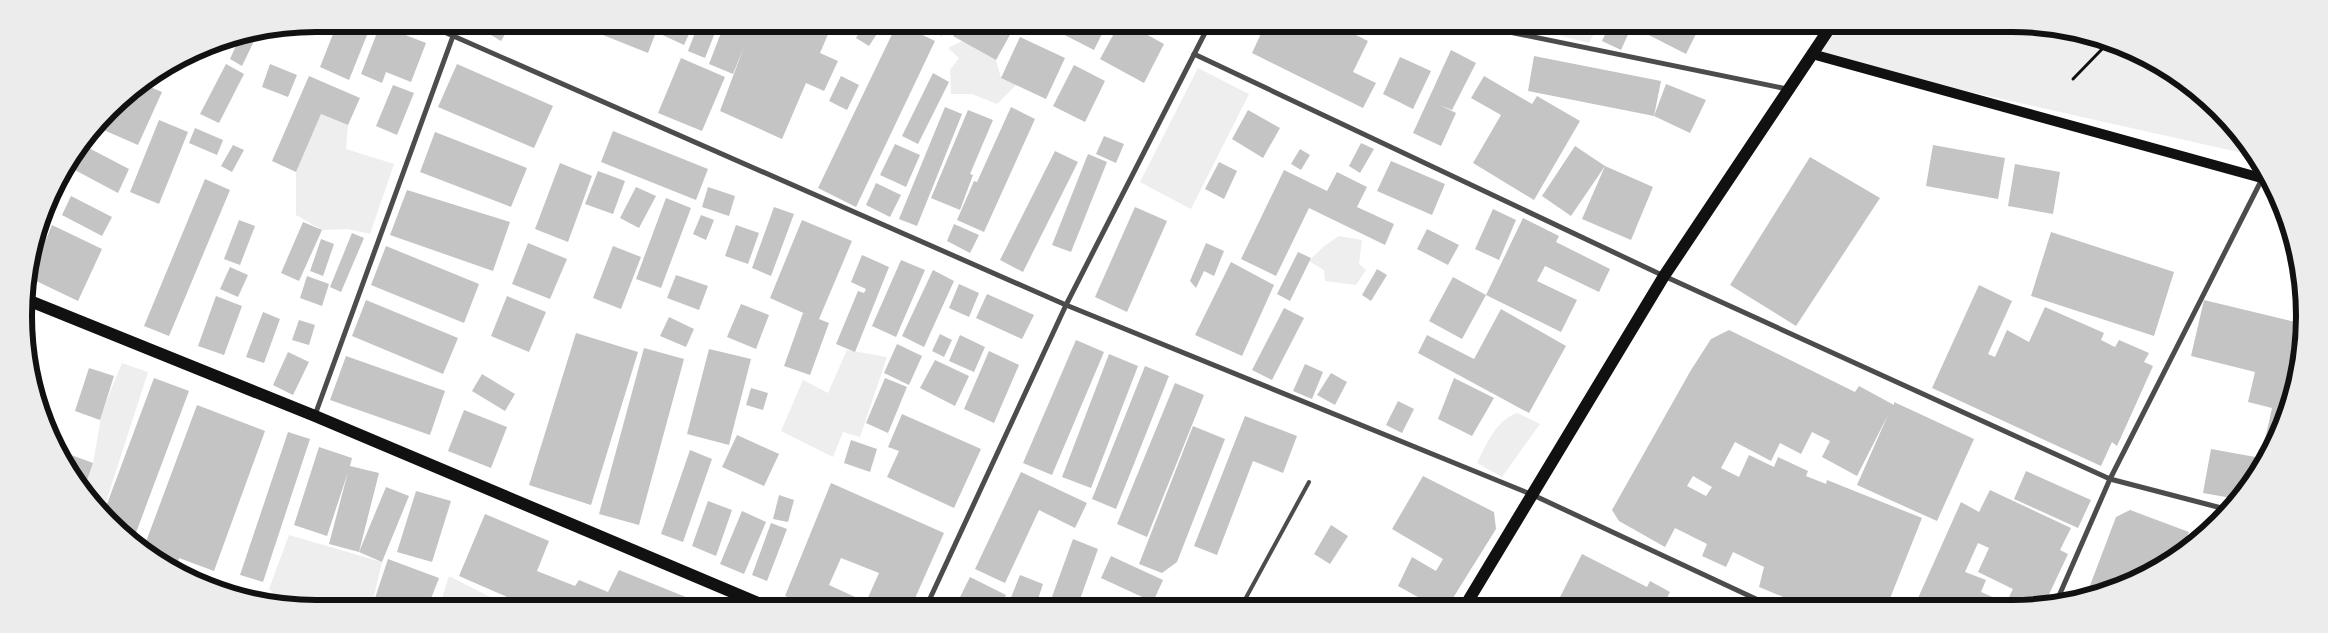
<svg xmlns="http://www.w3.org/2000/svg" width="2328" height="633" viewBox="0 0 2328 633" font-family="'Source Sans 3',sans-serif">
  <style>
    .green { fill: #eee }
    .building { fill: #c4c4c4; fill-rule: evenodd }
    .lines { fill: none; stroke-linecap: round; stroke-linejoin: round }
    .path { stroke: #111; stroke-width: 3 }
    .service { stroke: #4c4c4c; stroke-width: 4 }
    .minor { stroke: #4c4c4c; stroke-width: 5 }
    .secondary { stroke: #111; stroke-width: 10 }
    .primary { stroke: #111; stroke-width: 12 }
    .rim { fill: none; stroke: #111; stroke-width: 6 }
  </style>
  <rect width="100%" height="100%" fill="#fff"/>
  <g class="green">
    <polygon points="926,26 948,26 942,37"/>
    <polygon points="1530,28 1597,28 1589,43"/>
    <polygon points="1829,29 2068,29 2174,73 2256,156 1886,73 1812,54"/>
    <polygon points="962,41 996,60 1001,78 1016,85 997,104 972,94 951,94 950,70 959,58 948,48"/>
    <polygon points="1198,68 1249,94 1191,209 1140,182"/>
    <polygon points="321,114 348,125 346,149 394,164 370,234 348,229 322,230 296,215 296,172"/>
    <polygon points="1339,236 1362,240 1359,264 1366,270 1356,285 1325,281 1324,270 1309,261 1323,247"/>
    <polygon points="847,350 887,357 860,437 843,432 833,457 781,431 803,380 828,393"/>
    <polygon points="122,363 148,372 103,511 83,492 93,463 102,412"/>
    <path d="M1517 413 1540 424 1502 477 1477 463C1486 445 1496 420 1517 413Z"/>
    <polygon points="289,535 382,562 372,604 285,604 269,589"/>
    <polygon points="449,576 504,604 440,604"/>
  </g>
  <g class="building">
    <polygon points="337,24 354,24 369,30 349,80 320,67"/>
    <polygon points="491,24 511,24 501,41 486,32"/>
    <polygon points="380,25 426,43 411,82 386,72 382,83 361,74"/>
    <polygon points="607,25 693,25 684,45 656,32 648,53 603,35"/>
    <polygon points="698,25 718,25 705,58 688,51"/>
    <polygon points="724,25 832,25 820,53 838,61 824,91 806,83 782,139 720,111 745,44 733,74 709,64"/>
    <polygon points="863,25 882,26 869,46 856,38"/>
    <polygon points="896,26 904,26 935,41 856,207 818,188"/>
    <polygon points="959,26 998,26 1011,33 996,60 953,36"/>
    <polygon points="1047,26 1106,26 1094,50"/>
    <polygon points="1118,26 1131,26 1164,44 1144,83 1100,59"/>
    <polygon points="1144,26 1159,26 1156,32"/>
    <polygon points="1264,27 1340,27 1368,41 1353,72 1376,83 1363,108 1252,53"/>
    <polygon points="1608,28 1631,28 1621,50 1602,41"/>
    <polygon points="1635,28 1699,28 1686,54"/>
    <polygon points="251,37 255,39 242,66 230,59 239,39"/>
    <polygon points="1020,37 1065,58 1046,99 1001,78"/>
    <polygon points="1451,50 1476,63 1452,110 1440,105 1456,113 1441,146 1413,133"/>
    <polygon points="1534,56 1661,81 1654,116 1528,91"/>
    <polygon points="1400,57 1431,71 1413,109 1383,94"/>
    <polygon points="681,58 725,77 702,131 658,113"/>
    <polygon points="226,64 244,74 219,123 200,114"/>
    <polygon points="270,64 297,75 288,97 262,87"/>
    <polygon points="457,64 553,106 534,148 438,107"/>
    <polygon points="1074,65 1105,81 1085,122 1053,106"/>
    <polygon points="933,73 949,82 918,144 902,136"/>
    <polygon points="309,76 360,98 348,125 321,114 296,172 272,161"/>
    <polygon points="841,76 859,85 847,110 829,101"/>
    <polygon points="1484,76 1532,104 1537,96 1580,121 1534,200 1473,163 1501,115 1471,98"/>
    <polygon points="143,84 162,92 138,145 99,128 123,97"/>
    <polygon points="1666,84 1706,100 1690,133 1654,116"/>
    <polygon points="393,85 414,93 397,135 376,126"/>
    <polygon points="945,107 962,114 917,226 899,219"/>
    <polygon points="1011,107 1035,119 984,232 957,220 974,181 977,182"/>
    <polygon points="968,110 993,120 970,174 973,175 960,210 931,198"/>
    <polygon points="1248,110 1280,128 1263,158 1232,139"/>
    <polygon points="159,120 188,132 159,204 130,192"/>
    <polygon points="195,128 223,140 217,155 189,143"/>
    <polygon points="613,131 708,169 696,200 601,162"/>
    <polygon points="435,132 527,168 511,207 420,172"/>
    <polygon points="1104,136 1124,144 1116,163 1096,154"/>
    <polygon points="1361,143 1374,149 1360,173 1349,166"/>
    <polygon points="895,144 920,155 906,187 880,175"/>
    <polygon points="233,145 244,150 232,172 221,166"/>
    <polygon points="1933,145 2005,158 1998,199 1926,186"/>
    <polygon points="85,146 129,169 118,193 71,168"/>
    <polygon points="1575,146 1605,166 1653,187 1631,240 1582,219 1605,166 1571,216 1542,196"/>
    <polygon points="1300,149 1310,155 1301,170 1291,164"/>
    <polygon points="1055,151 1078,162 1023,272 1000,260"/>
    <polygon points="1088,154 1107,162 1071,252 1052,245"/>
    <polygon points="1810,157 1880,198 1796,326 1730,285"/>
    <polygon points="1391,161 1445,184 1432,215 1377,191"/>
    <polygon points="1219,162 1237,171 1224,199 1205,189"/>
    <polygon points="560,163 592,176 568,242 535,229"/>
    <polygon points="2015,164 2060,172 2053,214 2008,206"/>
    <polygon points="1284,170 1327,191 1337,172 1367,187 1357,207 1394,224 1385,245 1309,208 1276,276 1241,259"/>
    <polygon points="598,171 625,181 613,214 585,204"/>
    <polygon points="205,179 230,190 169,336 144,326"/>
    <polygon points="876,183 901,195 890,217 866,205"/>
    <polygon points="636,187 656,196 639,228 620,218"/>
    <polygon points="708,187 735,196 729,216 702,207"/>
    <polygon points="407,190 510,222 493,271 390,235"/>
    <polygon points="71,196 112,217 102,236 62,215"/>
    <polygon points="666,198 691,208 661,288 636,279"/>
    <polygon points="774,207 794,214 771,276 752,268"/>
    <polygon points="1135,207 1167,221 1127,312 1095,297"/>
    <polygon points="1493,209 1516,220 1499,260 1475,249"/>
    <polygon points="701,215 714,220 706,240 693,234"/>
    <polygon points="1523,218 1559,236 1556,242 1610,269 1599,292 1545,266 1537,281 1577,300 1561,332 1486,295 1462,339 1429,321 1453,277 1486,295"/>
    <polygon points="239,220 255,226 240,265 224,259"/>
    <polygon points="802,220 852,241 819,319 829,323 810,375 784,366 803,313 810,316 770,298"/>
    <polygon points="303,222 322,230 299,281 281,273"/>
    <polygon points="954,224 979,235 970,253 947,241"/>
    <polygon points="52,225 102,249 78,301 30,278"/>
    <polygon points="736,225 759,233 748,264 725,256"/>
    <polygon points="1427,229 1459,245 1448,265 1417,249"/>
    <polygon points="2051,232 2174,272 2154,336 2031,296"/>
    <polygon points="352,233 364,238 341,292 330,287"/>
    <polygon points="321,239 334,244 323,276 310,271"/>
    <polygon points="528,243 567,259 550,299 512,284"/>
    <polygon points="1206,243 1224,251 1214,276 1204,271 1196,288 1190,281"/>
    <polygon points="386,246 479,284 464,323 371,285"/>
    <polygon points="613,246 641,257 621,309 593,298"/>
    <polygon points="1298,252 1311,258 1290,301 1277,294"/>
    <polygon points="862,255 889,267 855,352 836,344 858,291 864,293 866,289 851,282"/>
    <polygon points="901,260 925,270 896,337 872,326"/>
    <polygon points="1231,262 1274,285 1242,356 1195,335"/>
    <polygon points="230,267 248,275 238,297 220,289"/>
    <polygon points="1377,269 1387,275 1371,301 1362,295"/>
    <polygon points="933,270 954,281 924,347 902,336"/>
    <polygon points="676,275 708,286 699,310 667,298"/>
    <polygon points="307,276 329,284 322,306 300,298"/>
    <polygon points="959,284 979,293 969,317 949,308"/>
    <polygon points="1979,285 2012,301 1988,354 1995,357 2007,330 2029,342 2045,307 2104,333 2101,340 2115,347 2119,340 2149,353 2144,362 2153,366 2140,395 2117,446 2112,442 2101,466 1932,388"/>
    <polygon points="987,294 1034,315 1022,339 976,318"/>
    <polygon points="216,296 242,306 224,355 198,346"/>
    <polygon points="507,296 546,312 529,352 491,336"/>
    <polygon points="366,300 458,338 443,374 352,336"/>
    <polygon points="2204,300 2299,323 2299,373 2265,463 2237,499 2203,493 2211,449 2261,458 2272,408 2248,402 2255,372 2191,356"/>
    <polygon points="741,304 769,315 756,349 727,337"/>
    <polygon points="1284,308 1304,318 1272,380 1252,370"/>
    <polygon points="1501,309 1566,346 1529,413 1418,353 1427,335 1474,359"/>
    <polygon points="263,312 280,319 264,363 246,357"/>
    <polygon points="669,317 694,329 686,347 660,336"/>
    <polygon points="299,320 315,325 309,345 292,340"/>
    <polygon points="28,329 34,331 29,346"/>
    <path d="M1729 330 1855 392 1859 386 1894 405V402L1974 439 1937 521 1857 485 1888 415 1857 476 1822 457 1830 441 1812 432 1801 454 1780 443 1771 461 1735 442 1721 468 1739 477 1749 455 1774 467 1778 457 1808 471 1806 476 1826 484 1827 480 1922 518 1887 606H1805L1759 587 1764 567 1733 552 1726 567 1702 556 1707 544 1675 528 1665 547 1619 521 1612 510 1691 370 1711 339ZM1693 476 1712 487 1706 496 1687 486Z"/>
    <polygon points="576,333 638,352 591,505 529,485"/>
    <polygon points="940,334 952,340 944,357 932,351"/>
    <polygon points="960,335 985,347 974,372 949,361"/>
    <polygon points="1076,340 1104,352 1052,475 1023,463"/>
    <polygon points="897,344 922,356 909,385 884,373"/>
    <polygon points="644,348 684,359 639,525 599,514"/>
    <polygon points="709,349 751,359 729,445 687,434"/>
    <polygon points="989,351 1019,365 994,423 964,409"/>
    <polygon points="288,352 309,362 293,395 273,385"/>
    <polygon points="1109,354 1138,366 1091,488 1062,477"/>
    <polygon points="346,356 445,391 430,435 330,400"/>
    <polygon points="935,360 969,376 955,406 920,388"/>
    <polygon points="1305,364 1323,372 1312,399 1293,391"/>
    <polygon points="1145,366 1169,376 1116,509 1092,499"/>
    <polygon points="89,368 114,376 100,420 75,411"/>
    <polygon points="1331,373 1347,382 1335,405 1317,395"/>
    <polygon points="482,374 515,394 505,411 472,391"/>
    <polygon points="154,378 189,391 134,538 104,512"/>
    <polygon points="885,378 907,387 888,433 866,423"/>
    <polygon points="1454,378 1494,398 1472,436 1438,419"/>
    <polygon points="1175,383 1204,395 1147,537 1117,524"/>
    <polygon points="751,388 768,393 763,410 746,405"/>
    <polygon points="1398,401 1414,409 1402,433 1386,425"/>
    <polygon points="197,405 265,431 214,571 179,558 178,562 144,547"/>
    <polygon points="464,410 507,427 491,468 448,451"/>
    <polygon points="902,414 981,449 954,508 887,477 899,451 888,447"/>
    <polygon points="1245,416 1297,436 1283,473 1253,461 1217,555 1194,546"/>
    <polygon points="1193,426 1225,439 1177,562 1162,573 1139,564"/>
    <polygon points="288,432 310,439 263,582 240,575"/>
    <polygon points="737,435 779,454 764,486 722,467"/>
    <polygon points="851,440 877,449 870,472 844,463"/>
    <polygon points="319,447 352,458 350,466 379,473 359,552 329,544 348,472 327,536 294,525"/>
    <polygon points="690,450 712,459 683,542 661,534"/>
    <polygon points="63,452 93,463 83,492"/>
    <polygon points="2026,471 2091,500 2078,528 2014,499"/>
    <polygon points="1021,472 1087,503 1075,528 1039,510 1005,583 975,569"/>
    <polygon points="1423,476 1494,512 1496,529 1448,606 1434,606 1398,586 1412,557 1436,571 1443,559 1392,529"/>
    <path d="M831 483 944 533 912 605H807L785 596ZM841 558 879 573 866 602 829 585Z"/>
    <polygon points="386,487 409,496 382,562 359,552"/>
    <path d="M1990 490 2071 528 2060 550 2068 554 2043 607H1914L1961 502 1979 512ZM1978 543 1989 548 1978 572 2013 589 2006 603 1981 592 1986 580 1965 572Z"/>
    <polygon points="416,491 451,501 432,562 397,552"/>
    <polygon points="779,495 794,500 788,522 773,519"/>
    <polygon points="708,501 732,510 716,556 692,546"/>
    <polygon points="2130,510 2189,532 2182,549 2141,579 2086,596 2116,517"/>
    <polygon points="742,511 766,522 744,574 720,564"/>
    <polygon points="485,514 549,541 537,571 575,586 579,580 608,592 619,570 703,604 523,604 459,576"/>
    <polygon points="771,523 787,529 767,581 752,575"/>
    <polygon points="1331,525 1348,536 1330,564 1314,554"/>
    <polygon points="1073,539 1098,549 1078,605 1049,605"/>
    <polygon points="1582,554 1647,587 1650,581 1670,592 1663,606 1573,606 1559,599"/>
    <polygon points="1111,556 1163,580 1153,602 1101,578"/>
    <polygon points="388,559 439,578 429,604 373,604"/>
    <polygon points="1020,575 1043,584 1036,605 1008,605"/>
    <polygon points="970,577 1006,595 1001,605 956,605"/>
    <polygon points="205,578 229,587 270,604 260,604 203,582"/>
    <polygon points="1554,599 1568,606 1551,606"/>
  </g>
  <g class="lines">
    <polyline class="path" points="2073,79 2106,45"/>
    <g class="service">
      <polyline points="1244,600 1255,605"/>
      <polyline points="1242,605 1309,482"/>
    </g>
    <g class="minor">
      <polyline points="426,24 1066,305 1533,495 1771,606"/>
      <polyline points="1485,27 1787,89"/>
      <polyline points="1194,54 1664,276 2110,479 2229,510"/>
      <polyline points="315,415 453,36"/>
      <polyline points="927,605 1066,305 1208,27"/>
      <polyline points="2055,605 2110,479 2262,179"/>
    </g>
    <polyline class="secondary" points="1812,54 2265,179"/>
    <g class="primary">
      <polyline points="25,299 315,416 763,605"/>
      <polyline points="1465,606 1664,276 1829,29"/>
    </g>
  </g>
  <path d="M0 0H2328V633H0ZM316 32H2012A284 284 0 0 1 2296 316V316A284 284 0 0 1 2012 600H316A284 284 0 0 1 32 316V316A284 284 0 0 1 316 32Z" fill="#ececec" fill-rule="evenodd"/>
  <path class="rim" d="M316 32H2012A284 284 0 0 1 2296 316V316A284 284 0 0 1 2012 600H316A284 284 0 0 1 32 316V316A284 284 0 0 1 316 32Z"/>
</svg>
